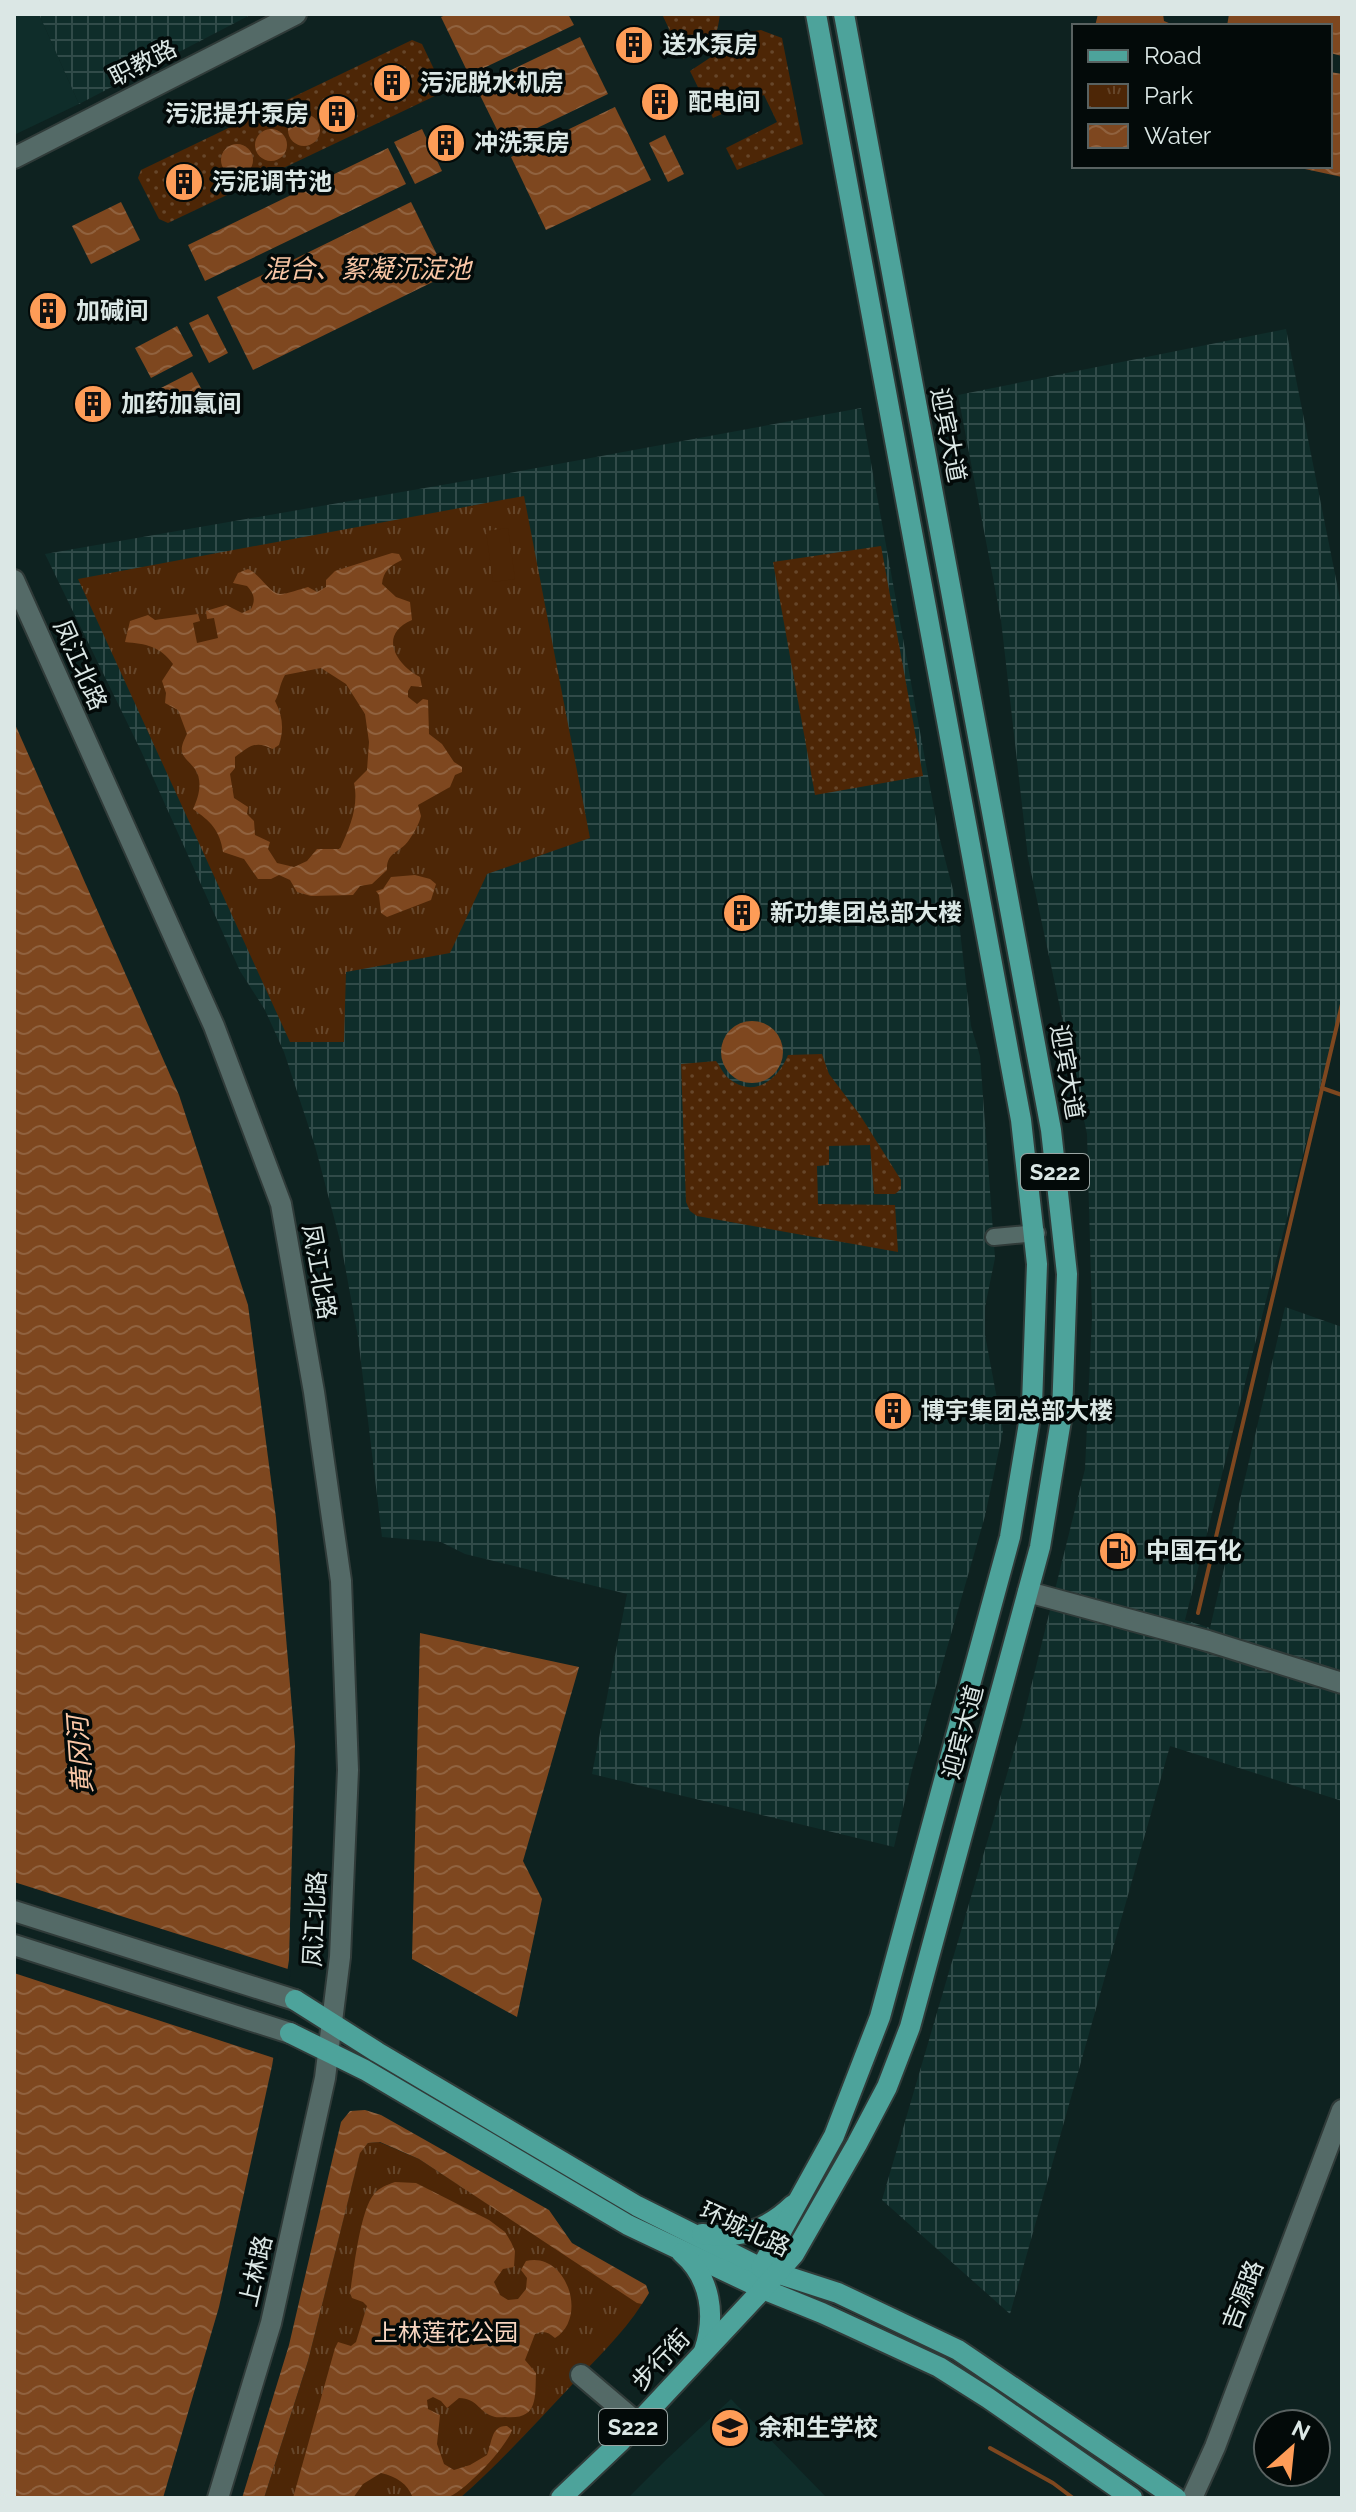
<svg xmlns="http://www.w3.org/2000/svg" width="1356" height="2512" viewBox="0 0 1356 2512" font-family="Raleway,'Noto Sans SC',sans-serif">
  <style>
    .built { fill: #0f2d2a }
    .industrial { fill: url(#industrial-grid) }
    .grass { fill: url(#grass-dots) }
    .park { fill: url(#park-tufts) }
    .pitch { fill: #4d2606 }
    .water { fill: url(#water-waves); fill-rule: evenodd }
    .pier { fill: #0e2220 }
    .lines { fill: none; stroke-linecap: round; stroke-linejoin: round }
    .stream { stroke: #7e471f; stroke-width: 4 }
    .minor-casing { stroke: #303b39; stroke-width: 20 }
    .tertiary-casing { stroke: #303b39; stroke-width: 24 }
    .secondary-casing { stroke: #303b39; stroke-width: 24 }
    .primary-casing { stroke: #303b39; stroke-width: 24 }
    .minor { stroke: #546a67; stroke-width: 16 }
    .tertiary { stroke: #546a67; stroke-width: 20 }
    .secondary { stroke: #546a67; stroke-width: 20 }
    .primary { stroke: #4da39b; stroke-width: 20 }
    .labels { text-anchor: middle; stroke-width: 7; stroke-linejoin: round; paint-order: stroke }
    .shield { fill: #030a09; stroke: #9aa5a3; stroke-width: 2 }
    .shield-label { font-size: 22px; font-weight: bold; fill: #dbe7e5 }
    .poi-label { font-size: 24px; font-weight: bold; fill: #dbe7e5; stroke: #030a09; text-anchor: start }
    .street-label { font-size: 24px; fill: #dbe7e5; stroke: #030a09 }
    .park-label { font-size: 24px; fill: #f8d5c0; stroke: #030a09 }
    .water-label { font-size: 26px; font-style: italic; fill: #fac7a6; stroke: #030a09 }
  </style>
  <defs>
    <pattern id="industrial-grid" width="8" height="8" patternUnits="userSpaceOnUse" patternTransform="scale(2)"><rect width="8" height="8" fill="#0f2d2a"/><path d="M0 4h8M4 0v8" fill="none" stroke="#314b49"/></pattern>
    <pattern id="grass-dots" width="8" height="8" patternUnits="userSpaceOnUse" patternTransform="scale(2)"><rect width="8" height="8" fill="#4d2606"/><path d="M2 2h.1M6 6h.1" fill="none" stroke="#66462a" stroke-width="1.8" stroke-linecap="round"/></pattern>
    <pattern id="park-tufts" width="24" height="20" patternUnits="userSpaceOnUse" patternTransform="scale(2)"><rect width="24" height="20" fill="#4d2606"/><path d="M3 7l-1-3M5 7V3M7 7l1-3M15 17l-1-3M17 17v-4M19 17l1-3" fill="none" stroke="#66462a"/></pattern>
    <pattern id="water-waves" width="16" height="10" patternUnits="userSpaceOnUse" patternTransform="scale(2)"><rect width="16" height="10" fill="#7e471f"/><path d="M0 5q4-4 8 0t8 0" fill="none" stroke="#90623f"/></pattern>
  </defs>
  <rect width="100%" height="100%" fill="#0e2220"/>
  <g class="built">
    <polygon points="14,14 39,14 79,104 14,135"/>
    <polygon points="731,2399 827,2498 628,2498 668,2458"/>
  </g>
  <g class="industrial">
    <polygon points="39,14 252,14 79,104"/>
    <polygon points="1286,329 1342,609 1342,1001 1185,1620 1210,1628 1285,1307 1342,1327 1342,1801 1170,1746 1010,2314 882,2200 1022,1723 1085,1469 1092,1316 1087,1134 1028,858 1001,620 958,395"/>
    <polygon points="861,408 939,836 957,905 971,1026 980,1056 995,1258 985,1307 985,1335 1003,1431 985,1516 912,1770 894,1847 592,1774 627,1594 465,1554 441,1542 382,1537 358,1337 341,1244 315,1146 284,1052 265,1010 240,971 142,753 45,554 488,477"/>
  </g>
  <g class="grass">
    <path d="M662 14H720C716 44 711 47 683 59Z"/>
    <polygon points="761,30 782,38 803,144 737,170 726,148 777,122 764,95 713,118 690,71 749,32"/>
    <polygon points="412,40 422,44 442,86 437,95 168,223 159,219 138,178 141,170"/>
    <polygon points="881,546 923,776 815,795 773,562"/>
    <path d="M822 1054 829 1074 860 1115 901 1180V1189L895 1194H874L870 1145 829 1146V1165L817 1166 818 1204 895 1205 898 1252 697 1216 690 1211 686 1202 681 1064 716 1061C720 1066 723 1073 727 1077 753 1100 778 1080 788 1055Z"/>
  </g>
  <g class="park">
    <polygon points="524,496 590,838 487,874 450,953 346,972 344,1042 290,1042 78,579"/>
    <path d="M379 2142 419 2159 642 2304C622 2335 594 2361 569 2388 533 2426 499 2464 460 2498H264L308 2361 360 2152 368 2143Z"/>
  </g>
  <polygon class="pitch" points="508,528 515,579 493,582 486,531"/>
  <g class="water">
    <polygon points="448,14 568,14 574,25 469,75 441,17"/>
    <polygon points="1098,14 1163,14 1164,21 1176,26 1095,26"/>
    <polygon points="1229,14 1342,14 1342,56 1330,53 1330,26 1227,26"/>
    <polygon points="580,37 608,94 504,144 476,87"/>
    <polygon points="1330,72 1342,74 1342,177 1291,166 1330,166"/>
    <polygon points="615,107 651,180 546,230 511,157"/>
    <circle cx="304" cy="130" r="16"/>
    <polygon points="422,129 442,171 415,184 394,142"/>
    <circle cx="271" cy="145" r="16"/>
    <polygon points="665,135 684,174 668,182 649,143"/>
    <circle cx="237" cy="160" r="16"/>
    <polygon points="388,148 406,184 205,281 188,245"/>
    <polygon points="121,202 140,240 91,264 72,226"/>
    <polygon points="411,202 447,275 253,370 217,297"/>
    <polygon points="208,314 228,353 209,363 189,323"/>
    <polygon points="177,326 193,356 151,378 135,348"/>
    <polygon points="192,372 206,397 172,414 159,389"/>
    <path d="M392 553 399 554 402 560C391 565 383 571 382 584L396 597 410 602 412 620C377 635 397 665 420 677L422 687 411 686 408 691V697L417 704 423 699 428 700 429 734 442 744 454 762 462 767V772L455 775 450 787 418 805 421 816C419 824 414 833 409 840 400 853 386 852 387 870L372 884 360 886 353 895 311 896 297 892 290 880 279 875 271 879H258L244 859 223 852C220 830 210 821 193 809 199 797 203 781 195 769 184 755 176 755 187 734L178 710 165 703 166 693 162 681 173 664C160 646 146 644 125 642L130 621 148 615 155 620 198 614 200 621 193 623 197 643 218 638 214 618 207 619 206 611 226 605 242 613 251 609C256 599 254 594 247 586L233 583 238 573 248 569C260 574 269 593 280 594 288 594 300 589 308 587L317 592 326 587V580L335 571ZM321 668 346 684 365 714 369 742 367 770 354 783C359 806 350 827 340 849H317L307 861 294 867 277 863 268 849 270 842 255 835 254 821 247 814 248 807 234 798 230 774 235 768V757C250 746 255 740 273 749L279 745C284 730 283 716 275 701 280 693 279 685 285 675Z"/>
    <polygon points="14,722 179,1095 248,1305 276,1518 295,1744 289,1960 272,2066 219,2307 163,2498 14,2498"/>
    <polygon points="415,875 430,879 436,884 431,900 387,917 381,913 379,895 376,891 383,889 391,877"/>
    <circle cx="752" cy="1052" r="31"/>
    <polygon points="420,1633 579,1667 523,1861 542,1899 517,2017 412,1959"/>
    <polygon points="365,2110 381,2115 549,2210 572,2243 646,2285 649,2293 642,2304 637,2303 419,2159 380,2142 368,2143 360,2153 308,2361 264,2498 242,2498 289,2345 341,2122 350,2111"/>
    <path d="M395 2182 416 2183 489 2220 505 2232 511 2242 515 2251 514 2267 503 2269 494 2282 500 2295 508 2300 518 2299 526 2289 527 2278 521 2270 526 2261C566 2251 589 2317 555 2338 548 2332 544 2330 535 2334L525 2360 536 2373C535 2399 538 2420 505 2417 501 2417 496 2418 492 2416 478 2411 478 2399 459 2398L447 2408 441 2401 433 2397 427 2400 428 2409 440 2415 437 2444 444 2464 454 2470 470 2465 487 2455C492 2443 491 2425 507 2426L512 2430C506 2448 463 2494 446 2498 436 2500 423 2498 413 2498 407 2483 397 2477 381 2473L363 2484 353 2498H293L335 2348 338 2342 351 2346 356 2342 367 2306 363 2302 352 2298 350 2293C354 2269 360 2211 374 2194 380 2187 387 2185 395 2182Z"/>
  </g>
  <polygon class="pier" points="14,1882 291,1970 277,2059 14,1973"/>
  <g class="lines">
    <g class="stream">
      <polyline points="1322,1088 1342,1095"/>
      <polyline points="1198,1613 1342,1004"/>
      <polyline points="990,2448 1053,2483 1073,2498"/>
    </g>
    <defs>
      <polyline id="minor" points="994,1237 1037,1233"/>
      <g id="tertiary">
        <polyline points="14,158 296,14"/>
        <polyline points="1028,1592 1208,1641 1342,1683"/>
        <polyline points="581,2375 634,2420"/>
        <polyline points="1192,2498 1215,2447 1342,2110"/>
      </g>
      <g id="secondary">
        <polyline points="14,580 214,1026 281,1204 314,1392 341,1581 348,1770 340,1957 325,2078 271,2323 218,2498"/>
        <polyline points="14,1911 295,2000"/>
        <polyline points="14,1945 290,2033"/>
      </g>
      <g id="primary">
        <polyline points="295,2000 377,2052 637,2206 761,2268 838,2293 958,2350 1176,2498"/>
        <polyline points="290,2033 365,2070 628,2225 763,2289 822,2313 939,2367 988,2398 1132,2498"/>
        <path d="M702 2234C739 2239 766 2231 793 2205"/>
        <path d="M682 2253C711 2278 716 2316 704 2351"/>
        <polyline points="761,2268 834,2136 880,2017 1010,1537 1032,1405 1037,1264 1021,1120 816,14"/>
        <polyline points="561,2498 621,2441 763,2289 794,2254 857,2144 887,2087 910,2027 1040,1547 1062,1414 1067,1274 1051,1130 844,14"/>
      </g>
    </defs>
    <use href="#minor" class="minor-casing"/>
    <use href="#tertiary" class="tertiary-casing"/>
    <use href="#secondary" class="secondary-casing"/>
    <use href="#primary" class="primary-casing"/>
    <use href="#minor" class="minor"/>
    <use href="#tertiary" class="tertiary"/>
    <use href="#secondary" class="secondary"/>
    <use href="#primary" class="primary"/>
  </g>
  <defs>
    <symbol id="building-disc" viewBox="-11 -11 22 22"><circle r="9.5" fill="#fe9c57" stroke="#030a09"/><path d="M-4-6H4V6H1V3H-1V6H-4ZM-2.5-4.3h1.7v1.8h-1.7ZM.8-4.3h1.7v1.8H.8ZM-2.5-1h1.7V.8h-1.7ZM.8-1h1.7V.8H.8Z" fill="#111"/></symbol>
    <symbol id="fuel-disc" viewBox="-11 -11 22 22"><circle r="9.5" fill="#fe9c57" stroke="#030a09"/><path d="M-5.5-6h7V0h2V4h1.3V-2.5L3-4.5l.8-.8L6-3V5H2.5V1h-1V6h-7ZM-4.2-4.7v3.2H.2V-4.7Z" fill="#111"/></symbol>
    <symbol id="school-disc" viewBox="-11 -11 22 22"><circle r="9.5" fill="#fe9c57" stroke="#030a09"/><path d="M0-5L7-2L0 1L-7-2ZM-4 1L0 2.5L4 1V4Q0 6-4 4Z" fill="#111"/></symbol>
  </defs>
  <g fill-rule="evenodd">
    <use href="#building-disc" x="612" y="23" width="44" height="44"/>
    <use href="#building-disc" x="370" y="61" width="44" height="44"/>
    <use href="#building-disc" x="638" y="80" width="44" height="44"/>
    <use href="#building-disc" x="315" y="92" width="44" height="44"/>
    <use href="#building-disc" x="424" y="121" width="44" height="44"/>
    <use href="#building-disc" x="162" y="160" width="44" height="44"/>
    <use href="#building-disc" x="26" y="289" width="44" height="44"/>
    <use href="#building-disc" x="71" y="382" width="44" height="44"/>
    <use href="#building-disc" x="720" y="891" width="44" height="44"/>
    <use href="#building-disc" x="871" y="1389" width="44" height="44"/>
    <use href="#fuel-disc" x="1096" y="1529" width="44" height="44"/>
    <use href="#school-disc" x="708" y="2406" width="44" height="44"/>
  </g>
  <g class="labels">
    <g class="shield">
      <rect x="1021" y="1154" width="68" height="36" rx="6"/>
      <rect x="599" y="2409" width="68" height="36" rx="6"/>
    </g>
    <g class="shield-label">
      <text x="1055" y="1180">S222</text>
      <text x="633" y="2435">S222</text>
    </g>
    <g class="poi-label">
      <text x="662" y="53">送水泵房</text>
      <text x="420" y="91">污泥脱水机房</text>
      <text x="688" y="110">配电间</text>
      <text x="309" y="122" text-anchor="end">污泥提升泵房</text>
      <text x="474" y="151">冲洗泵房</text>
      <text x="212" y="190">污泥调节池</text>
      <text x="76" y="319">加碱间</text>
      <text x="121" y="412">加药加氯间</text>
      <text x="770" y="921">新功集团总部大楼</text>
      <text x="921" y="1419">博宇集团总部大楼</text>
      <text x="1146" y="1559">中国石化</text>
      <text x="758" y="2436">余和生学校</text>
    </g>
    <g class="street-label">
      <text transform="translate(143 63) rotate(-27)" y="8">职教路</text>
      <text transform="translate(948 435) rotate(79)" y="8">迎宾大道</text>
      <text transform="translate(80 665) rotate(66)" y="8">凤江北路</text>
      <text transform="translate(1067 1072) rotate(80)" y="8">迎宾大道</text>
      <text transform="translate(319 1272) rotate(80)" y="8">凤江北路</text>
      <text transform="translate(963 1732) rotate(-75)" y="8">迎宾大道</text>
      <text transform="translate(315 1919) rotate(-87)" y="8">凤江北路</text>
      <text transform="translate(745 2229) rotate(25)" y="8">环城北路</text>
      <text transform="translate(256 2271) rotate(-77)" y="8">上林路</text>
      <text transform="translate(1243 2295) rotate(-69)" y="8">吉源路</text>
      <text transform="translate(661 2360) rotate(-47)" y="8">步行街</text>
    </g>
    <g class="park-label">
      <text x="446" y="2341">上林莲花公园</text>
    </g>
    <g class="water-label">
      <text x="367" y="278">混合、絮凝沉淀池</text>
      <text transform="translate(80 1755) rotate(-94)" y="9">黄冈河</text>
    </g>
  </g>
  <rect width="1356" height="2512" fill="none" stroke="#dbe7e5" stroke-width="32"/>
  <rect x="1072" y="24" width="260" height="144" fill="#030a09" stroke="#596261" stroke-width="2"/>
  <rect x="1088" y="50" width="40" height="12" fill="#4da39b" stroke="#596261" stroke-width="2"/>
  <text x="1144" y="64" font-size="24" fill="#dbe7e5">Road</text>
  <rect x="1088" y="84" width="40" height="24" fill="url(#park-tufts)" stroke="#596261" stroke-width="2"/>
  <text x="1144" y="104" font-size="24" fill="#dbe7e5">Park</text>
  <rect x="1088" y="124" width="40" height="24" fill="url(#water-waves)" stroke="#596261" stroke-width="2"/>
  <text x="1144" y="144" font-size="24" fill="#dbe7e5">Water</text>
  <g transform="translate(1292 2448) rotate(27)"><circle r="38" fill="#030a09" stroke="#596261" stroke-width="2"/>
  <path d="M0-6L14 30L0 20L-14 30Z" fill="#fe9c57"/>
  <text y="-12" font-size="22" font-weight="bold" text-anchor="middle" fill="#dbe7e5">N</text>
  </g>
</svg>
